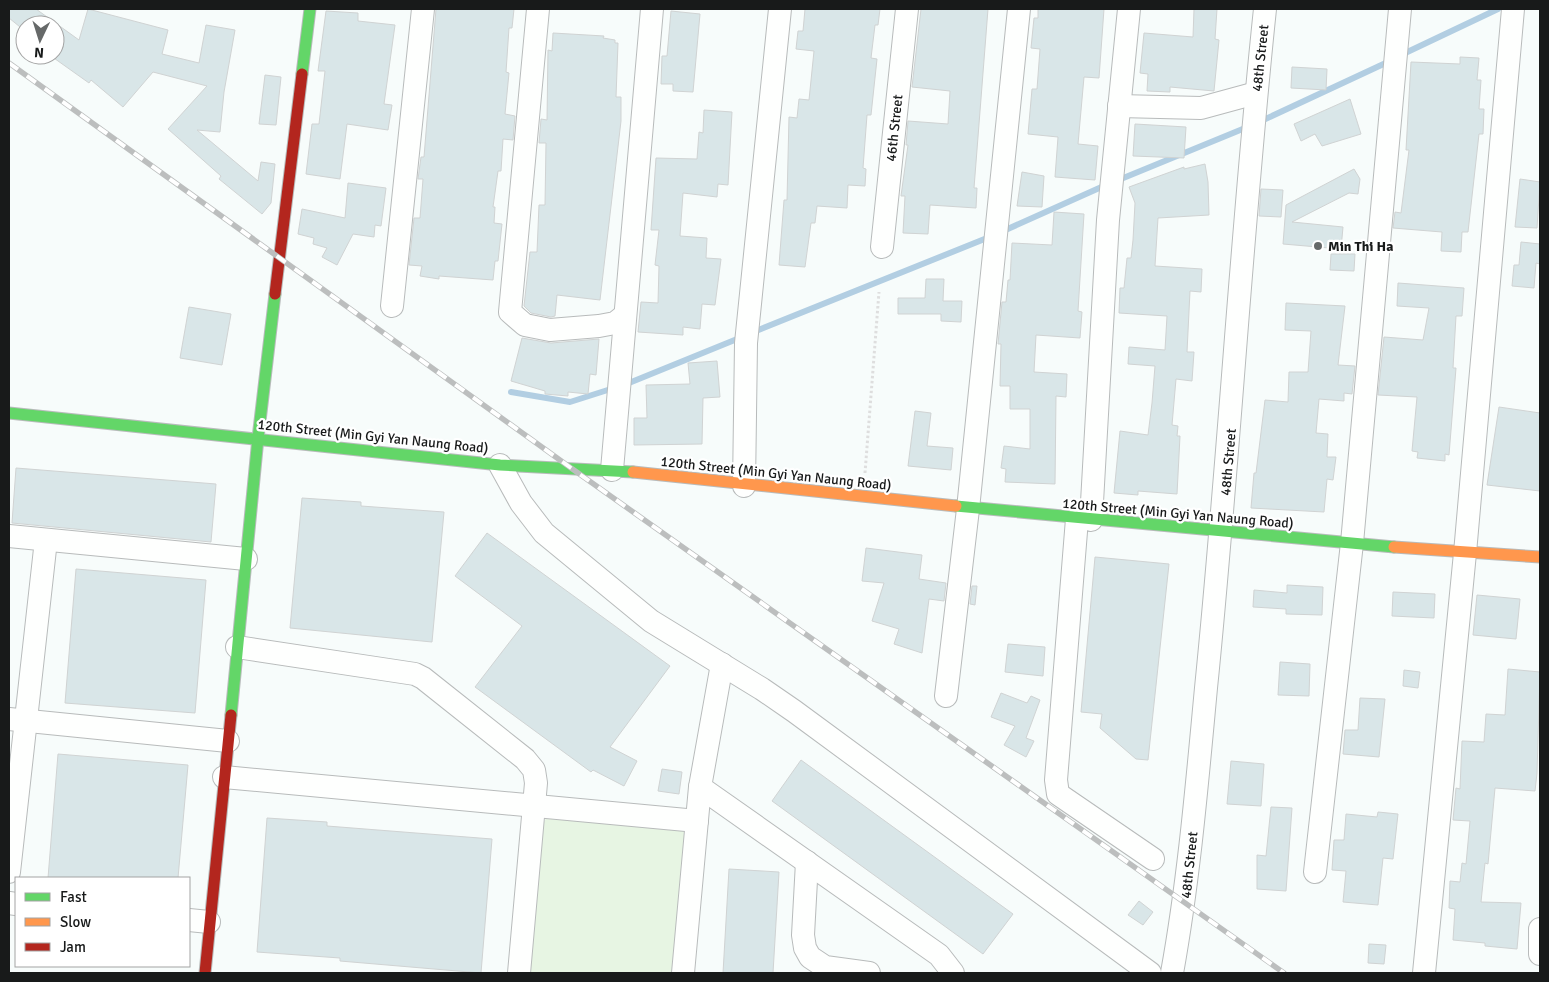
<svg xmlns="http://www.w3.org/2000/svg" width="1549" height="982" viewBox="0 0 1549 982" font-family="Signika,sans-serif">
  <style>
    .green { fill: #e7f5e3 }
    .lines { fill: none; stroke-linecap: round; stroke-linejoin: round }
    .stream { stroke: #b2cee2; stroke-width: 6 }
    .building { fill: #d9e6e8; stroke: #d0d3d3 }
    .street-casing { stroke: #b8bbbb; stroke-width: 24 }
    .fast-casing { stroke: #b8bbbb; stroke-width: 13 }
    .slow-casing { stroke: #b8bbbb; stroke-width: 13 }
    .jam-casing { stroke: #b8bbbb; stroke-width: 13 }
    .path { stroke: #dedede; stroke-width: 3; stroke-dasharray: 2.5 2.5; stroke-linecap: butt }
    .street { stroke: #fefffe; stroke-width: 22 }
    .fast { stroke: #63d668; stroke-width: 11 }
    .slow { stroke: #ff974d; stroke-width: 11 }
    .jam { stroke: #b3261e; stroke-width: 11 }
    .rail-casing { stroke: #bcbebe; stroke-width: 5.5 }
    .rail { stroke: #fff; stroke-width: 4; stroke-dasharray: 11; stroke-linecap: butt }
    .poi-dot { fill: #666969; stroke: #fff; stroke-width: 2 }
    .labels { text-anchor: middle; stroke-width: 4.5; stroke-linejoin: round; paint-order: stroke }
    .street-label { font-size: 14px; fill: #181a1a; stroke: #fff }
    .poi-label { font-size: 14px; font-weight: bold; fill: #181a1a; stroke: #fff; text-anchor: start }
  </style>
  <rect width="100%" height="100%" fill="#f7fcfb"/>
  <polygon class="green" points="546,818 688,831 677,973 530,973 544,822"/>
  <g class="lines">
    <g class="stream">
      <polyline points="1401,55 1498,9"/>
      <polyline points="1259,122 1390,61"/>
      <polyline points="1116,181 1250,126"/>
      <polyline points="1001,232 1106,185"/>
      <polyline points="751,333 992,236"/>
      <polyline points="624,385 742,337"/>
      <polyline points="511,392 570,402 614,388"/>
    </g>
  </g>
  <g class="building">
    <polygon points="9,9 36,9 79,40 88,9 168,30 162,54 199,63 206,25 235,30 224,92 220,132 197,130 258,181 261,162 275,164 271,203 262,214 219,179 221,176 168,129 207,86 153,72 123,107 91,80 89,83 51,56 55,55 55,25 25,25 25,31 9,18"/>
    <polygon points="436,9 514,9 512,28 509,28 506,72 509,73 505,114 515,116 513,140 503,139 501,171 498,171 493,207 495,207 494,223 502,224 498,261 495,261 493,280 439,276 439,279 420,276 422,266 409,265 414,218 420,218 423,179 418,179 421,157 424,157"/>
    <polygon points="805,9 880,9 878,25 875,25 871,58 877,59 871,115 867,115 863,168 866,169 865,186 848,185 847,208 817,206 815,223 811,223 805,267 779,265 784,200 787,200 789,117 797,118 799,99 809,100 814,51 796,49 798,31 803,31"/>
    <polygon points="921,9 988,9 974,188 977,188 976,208 930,205 928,234 903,233 905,196 901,196 908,145 906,145 908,121 948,124 950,91 912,87"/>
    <polygon points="1038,9 1104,9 1099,78 1084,77 1078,144 1098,146 1095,180 1055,177 1058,137 1028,134 1032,89 1037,89 1040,49 1031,48 1034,18 1038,18"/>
    <polygon points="1194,9 1217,9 1215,39 1219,40 1214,91 1170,87 1170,92 1147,91 1148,74 1140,73 1144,33 1193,37"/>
    <polygon points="326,11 358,13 358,21 395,25 384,104 392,105 388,130 347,124 340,179 306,174 312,124 319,124 325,71 318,71"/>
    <polygon points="671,11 700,14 693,92 673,91 673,84 661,84 662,56 667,56"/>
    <polygon points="553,33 604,36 603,38 615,40 615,43 618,43 616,97 621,97 621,121 600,300 557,295 555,316 551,317 531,313 524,306 530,252 537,252 539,205 545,205 546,143 539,143 541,119 547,120 548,50 552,51"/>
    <polygon points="1460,57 1479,58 1477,80 1481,80 1479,109 1484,109 1483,134 1479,134 1468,232 1462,232 1461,252 1441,251 1442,232 1393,228 1395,212 1401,213 1409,150 1406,150 1411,62 1460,64"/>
    <polygon points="1292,67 1327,69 1326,90 1291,88"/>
    <polygon points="265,75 281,77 276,125 259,124"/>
    <polygon points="1350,99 1361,134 1322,146 1315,134 1301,141 1294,124"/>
    <polygon points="704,110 732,112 728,185 718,184 717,197 683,193 680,236 707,238 706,258 721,259 715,305 702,304 700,329 683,327 683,335 638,332 641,302 658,303 659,266 655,265 659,230 651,230 656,158 697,159 699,132 703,133"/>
    <polygon points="1135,124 1186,127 1184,158 1133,156"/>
    <polygon points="1205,164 1208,182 1209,215 1158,218 1155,266 1202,269 1201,292 1190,291 1187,352 1194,352 1192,381 1176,379 1172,425 1178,426 1177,436 1180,436 1177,494 1138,491 1138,495 1114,493 1120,431 1148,435 1152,403 1155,366 1128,364 1129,347 1165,350 1167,316 1119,313 1120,288 1124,288 1127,258 1131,258 1133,240 1135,203 1129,187 1184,167 1184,169"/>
    <polygon points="1354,169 1360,179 1358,194 1349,193 1292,222 1343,227 1341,249 1283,244 1286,205"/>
    <polygon points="1022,172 1044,176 1042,207 1017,206"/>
    <polygon points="1520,179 1540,182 1537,228 1515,227"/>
    <polygon points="348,183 386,188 381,226 375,225 374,237 353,234 337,265 322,257 327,248 313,244 314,238 298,234 302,209 345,218"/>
    <polygon points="1261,189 1283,190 1281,217 1259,216"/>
    <polygon points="1054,212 1084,214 1078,311 1082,312 1080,338 1036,335 1034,372 1067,374 1066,397 1056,396 1055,484 1005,482 1006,469 1001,468 1004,446 1030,449 1030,409 1010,409 1010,386 1000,386 1001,344 998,344 1002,302 1006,302 1008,280 1010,280 1012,243 1052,245"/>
    <polygon points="1521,242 1540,244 1540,264 1536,263 1534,288 1512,286 1514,265 1519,265"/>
    <polygon points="1331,254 1355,254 1354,271 1330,270"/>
    <polygon points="926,279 944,279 943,301 962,301 961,322 941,321 941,314 898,314 898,298 925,298"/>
    <polygon points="1398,283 1464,288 1462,316 1456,316 1453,368 1456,368 1449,455 1445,454 1445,461 1417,458 1418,452 1412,451 1417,397 1378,395 1384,337 1423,340 1429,308 1397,306"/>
    <polygon points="1286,303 1345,306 1338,365 1355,366 1352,394 1344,393 1344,401 1319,399 1316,433 1328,434 1327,457 1336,457 1333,480 1327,479 1324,512 1251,508 1254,473 1256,473 1265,400 1288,402 1289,372 1308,372 1311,331 1285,330"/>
    <polygon points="189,307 231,314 222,365 180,358"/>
    <polygon points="522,338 551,343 599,339 596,375 590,374 588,394 568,392 568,396 545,394 545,391 511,381"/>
    <polygon points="717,361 720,397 703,398 702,444 634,445 634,418 647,418 646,385 690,384 688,363"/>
    <polygon points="1499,407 1540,413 1540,491 1487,485"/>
    <polygon points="915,411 931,413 927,446 953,448 951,470 908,466"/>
    <polygon points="16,468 216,484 211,542 12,523"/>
    <polygon points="302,498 361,502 361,506 444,512 432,642 290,628"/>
    <polygon points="487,533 670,666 610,747 637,761 624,786 593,770 591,772 475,687 522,626 455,576"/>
    <polygon points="866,548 922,555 919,579 946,583 944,601 929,599 922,653 894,644 899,629 872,621 884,583 862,581"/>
    <polygon points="1095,557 1169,564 1148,760 1136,759 1100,728 1102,714 1081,712"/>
    <polygon points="76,569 206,580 195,713 65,703"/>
    <polygon points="1287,585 1323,587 1322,615 1286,614 1286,609 1253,607 1254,590 1287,593"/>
    <polygon points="972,586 977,586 975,605 970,604"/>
    <polygon points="1393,592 1435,594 1434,618 1392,616"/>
    <polygon points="1477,595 1520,599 1516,639 1473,635"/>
    <polygon points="1008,644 1045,647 1043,676 1005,672"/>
    <polygon points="1280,662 1310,664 1309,696 1278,695"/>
    <polygon points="1508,669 1540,672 1537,773 1535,791 1495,788 1488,864 1485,863 1481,902 1521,903 1517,949 1485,946 1485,943 1453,940 1455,909 1449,908 1450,881 1460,882 1462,863 1466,864 1470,821 1453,820 1456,788 1460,789 1462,741 1484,742 1486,714 1505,715"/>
    <polygon points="1404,670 1420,672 1418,688 1403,686"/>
    <polygon points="1001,693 1027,703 1031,696 1040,700 1026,738 1034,741 1026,757 1004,745 1015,726 991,717"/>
    <polygon points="1360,698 1385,699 1379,757 1343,754 1345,730 1358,730"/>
    <polygon points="58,754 188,765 178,878 48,878"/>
    <polygon points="801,760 1013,914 983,954 772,801"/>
    <polygon points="1231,761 1264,764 1261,806 1227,804"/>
    <polygon points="662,769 682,772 679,794 658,791"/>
    <polygon points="1271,807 1292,808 1286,891 1257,889 1257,855 1266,856"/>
    <polygon points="1378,812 1398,814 1393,859 1383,858 1378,905 1343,902 1346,871 1332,870 1334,840 1344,840 1346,814 1377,817"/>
    <polygon points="267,818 327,822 327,826 492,839 481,973 340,961 340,958 257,952"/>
    <polygon points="729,869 779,872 773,973 723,973"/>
    <polygon points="1139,901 1153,912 1143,925 1128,915"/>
    <polygon points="1369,944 1386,945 1384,964 1368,963"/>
  </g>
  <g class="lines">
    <defs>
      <g id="street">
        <polyline points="538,9 510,312 525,325 550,330 599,326 615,323 625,315"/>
        <polyline points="1119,106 1201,108 1256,93"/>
        <polyline points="882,247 907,9"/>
        <polyline points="392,306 423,9"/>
        <polyline points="500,465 521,503 544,533 651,621 762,689 794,711 1150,973"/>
        <polyline points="612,470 652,9"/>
        <polyline points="744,486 746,343 780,9"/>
        <polyline points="1077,519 1056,780 1058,794 1153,859"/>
        <polyline points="1091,520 1108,220 1129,9"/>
        <polyline points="9,536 246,559"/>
        <polyline points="237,647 415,674 423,678 525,759 534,770 536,783 519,973"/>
        <polyline points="946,696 968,509 1019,9"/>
        <polyline points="9,719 228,741"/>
        <polyline points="224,777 697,821"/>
        <polyline points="700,787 939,955 953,973"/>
        <polyline points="807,862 803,935 805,948 810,957 825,967 869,973"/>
        <polyline points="9,872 46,540"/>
        <polyline points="1315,872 1352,543 1400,9"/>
        <polyline points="9,903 16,904"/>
        <polyline points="189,920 209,922"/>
        <polyline points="1540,929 1540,954"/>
        <polyline points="683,973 700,787 722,664"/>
        <path d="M1172 973C1189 879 1197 784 1206 688 1229 462 1241 235 1265 9"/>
        <polyline points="1424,973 1465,553 1513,9"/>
      </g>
      <g id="fast">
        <polyline points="302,74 310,9"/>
        <polyline points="9,413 500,465 633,472"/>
        <polyline points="956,506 1394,547"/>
        <polyline points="231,715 258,438 275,294"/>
      </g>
      <g id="slow">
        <polyline points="633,472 956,506"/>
        <polyline points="1394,547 1540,557"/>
      </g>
      <g id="jam">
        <polyline points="275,294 302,74"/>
        <polyline points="205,973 231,715"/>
      </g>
    </defs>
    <use href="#street" class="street-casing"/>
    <use href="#fast" class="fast-casing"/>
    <use href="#slow" class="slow-casing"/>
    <use href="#jam" class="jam-casing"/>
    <polyline class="path" points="865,473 879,292"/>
    <use href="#street" class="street"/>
    <use href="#fast" class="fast"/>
    <use href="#slow" class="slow"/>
    <use href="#jam" class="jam"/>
    <defs>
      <polyline id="rail" points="9,63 571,468 1284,973"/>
    </defs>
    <use href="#rail" class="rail-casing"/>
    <use href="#rail" class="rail"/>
  </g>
  <circle class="poi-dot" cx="1318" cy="246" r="5"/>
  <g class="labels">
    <g class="street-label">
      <text transform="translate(1260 58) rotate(-84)" y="5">48th Street</text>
      <text transform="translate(894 128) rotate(-84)" y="5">46th Street</text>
      <text transform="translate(373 436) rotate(6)" y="5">120th Street (Min Gyi Yan Naung Road)</text>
      <text transform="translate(1228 462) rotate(-85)" y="5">48th Street</text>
      <text transform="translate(776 473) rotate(6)" y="5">120th Street (Min Gyi Yan Naung Road)</text>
      <text transform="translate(1178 513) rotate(5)" y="5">120th Street (Min Gyi Yan Naung Road)</text>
      <text transform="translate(1189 865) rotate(-84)" y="5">48th Street</text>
    </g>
    <g class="poi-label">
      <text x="1328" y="251">Min Thi Ha</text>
    </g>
  </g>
  <rect width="1549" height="982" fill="none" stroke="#181a1a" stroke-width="20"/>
  <rect x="15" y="877" width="175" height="90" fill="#ffffff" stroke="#a3a3a3"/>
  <rect x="25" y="893" width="25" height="8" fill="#63d668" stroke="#a3a3a3"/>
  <text x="60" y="902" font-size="15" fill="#181a1a">Fast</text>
  <rect x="25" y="918" width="25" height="8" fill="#ff974d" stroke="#a3a3a3"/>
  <text x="60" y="927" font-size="15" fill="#181a1a">Slow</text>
  <rect x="25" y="943" width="25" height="8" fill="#b3261e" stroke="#a3a3a3"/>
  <text x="60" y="952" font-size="15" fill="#181a1a">Jam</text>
  <g transform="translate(40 40) rotate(184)"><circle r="24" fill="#ffffff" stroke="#a3a3a3"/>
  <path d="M0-4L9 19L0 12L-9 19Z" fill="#666969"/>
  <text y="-8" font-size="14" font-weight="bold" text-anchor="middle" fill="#181a1a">N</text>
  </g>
</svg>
